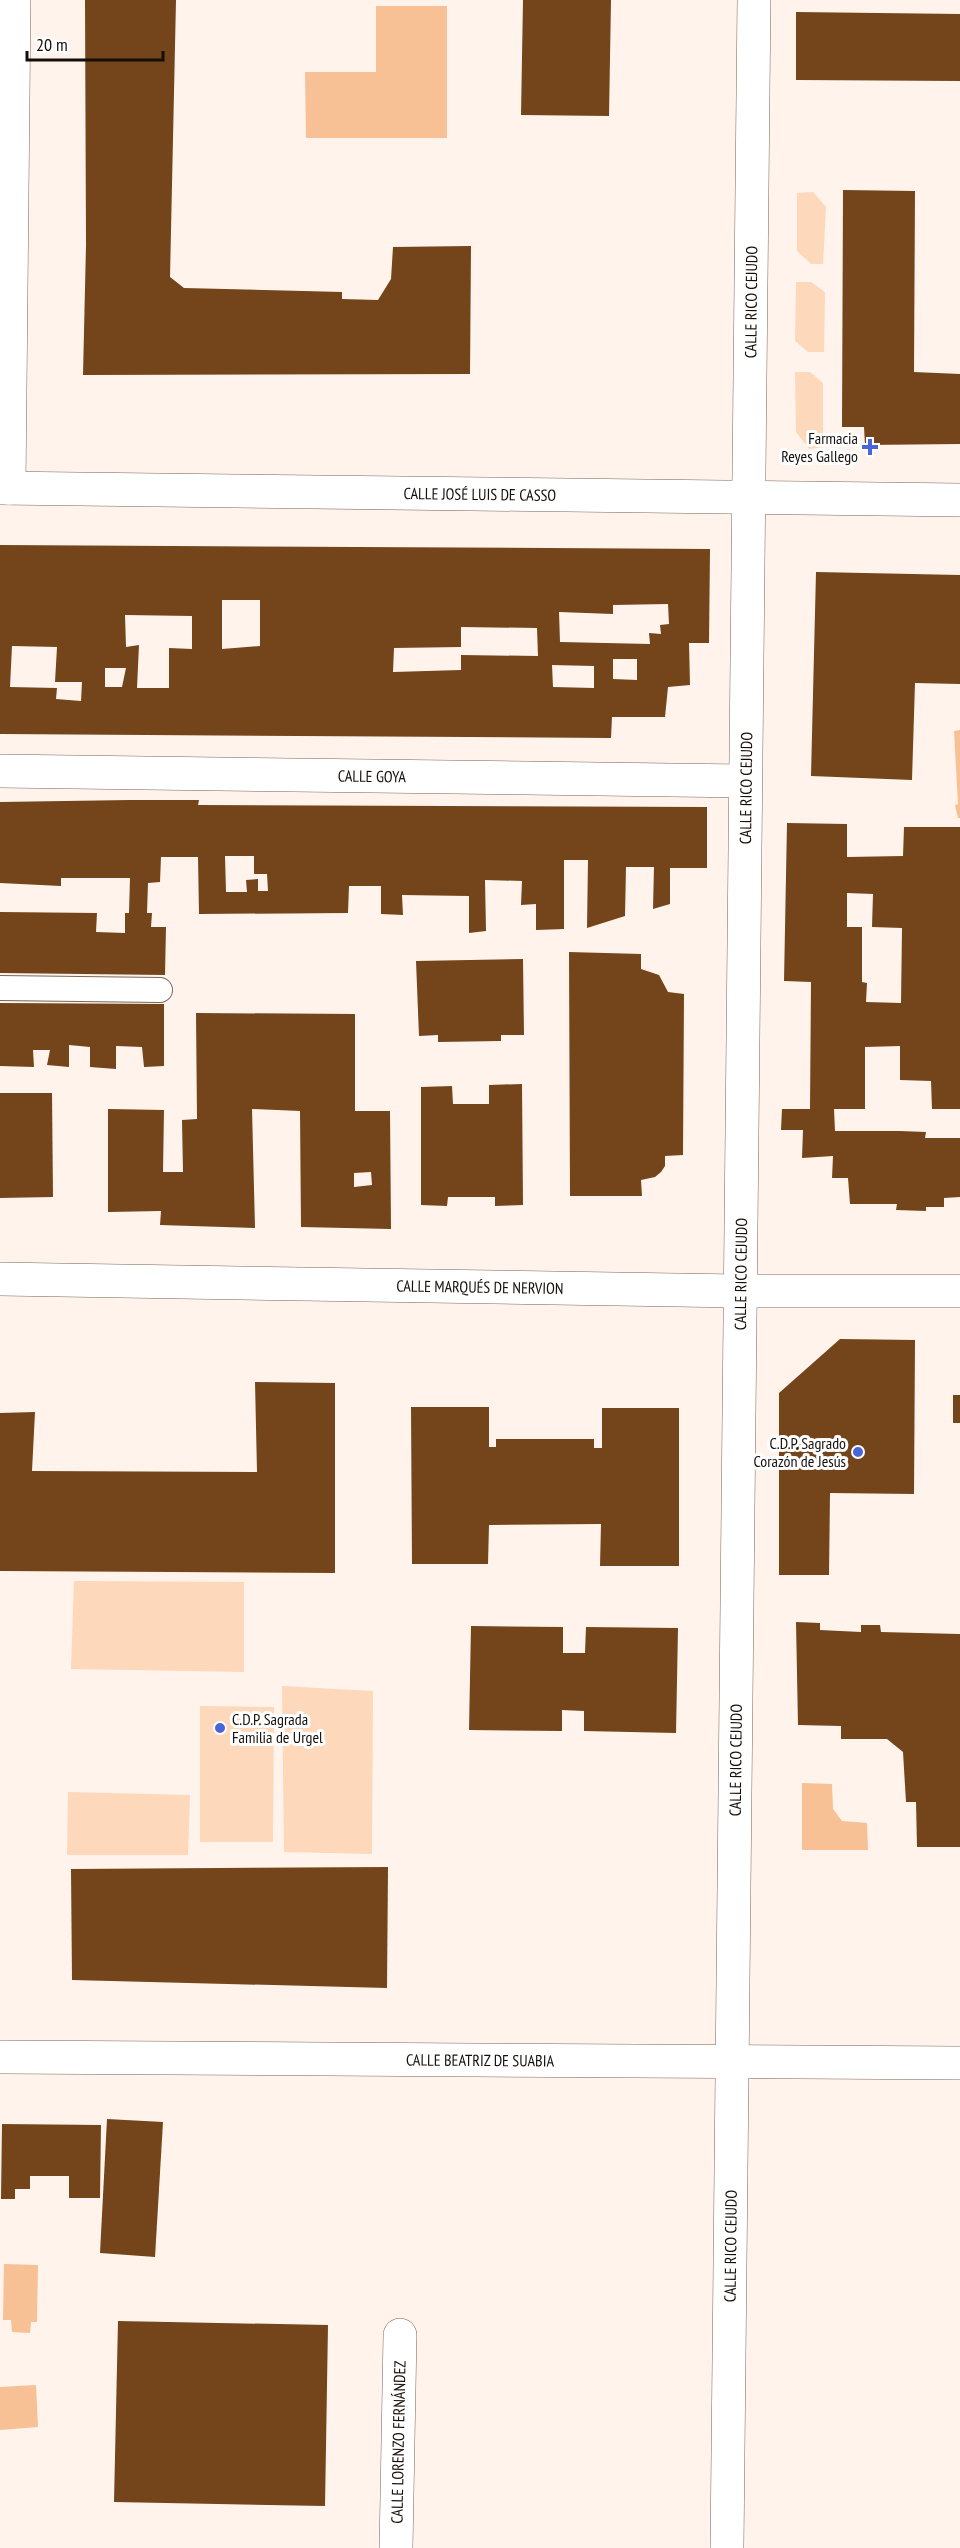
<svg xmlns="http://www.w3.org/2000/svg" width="960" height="2548" viewBox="0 0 960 2548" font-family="'PT Sans Narrow',sans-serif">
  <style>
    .green { fill: #fed8ba }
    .water { fill: #f8c195 }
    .building { fill: #74451a; fill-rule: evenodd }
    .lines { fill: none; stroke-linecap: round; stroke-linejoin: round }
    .service-casing { stroke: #76675a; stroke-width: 26 }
    .pedestrian-casing { stroke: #76675a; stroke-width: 34 }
    .minor-casing { stroke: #76675a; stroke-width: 34 }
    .service { stroke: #fff; stroke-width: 24 }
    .pedestrian { stroke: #fff; stroke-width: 33 }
    .minor { stroke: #fff; stroke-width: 33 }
    .poi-dot { fill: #4a65d9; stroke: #fff; stroke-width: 2 }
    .labels { text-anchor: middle; stroke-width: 6; stroke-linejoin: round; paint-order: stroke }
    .street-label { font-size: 16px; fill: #150f0b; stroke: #fff }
    .poi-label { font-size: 16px; fill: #150f0b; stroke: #fff; text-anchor: end }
  </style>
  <rect width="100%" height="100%" fill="#fff3eb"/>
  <g class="green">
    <polygon points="813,192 826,207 823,264 811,264 797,251 797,193"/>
    <polygon points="796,282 811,282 825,292 824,352 808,352 795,341"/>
    <polygon points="795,372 810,372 823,383 823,447 809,449 796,432"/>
    <polygon points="74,1581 244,1582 244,1672 71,1669"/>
    <polygon points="282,1686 373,1691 372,1854 284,1852"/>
    <polygon points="200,1706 274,1707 273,1842 200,1842"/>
    <polygon points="68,1792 190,1795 188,1855 67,1855"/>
  </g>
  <g class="water">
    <polygon points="376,6 447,6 447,138 306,138 305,72 376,72"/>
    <polygon points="960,730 960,818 958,818 955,805 958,804 954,731"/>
    <polygon points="802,1783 832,1784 833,1809 842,1821 867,1823 868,1850 802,1850"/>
    <polygon points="4,2264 38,2265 37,2322 31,2322 30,2333 12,2332 11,2320 3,2320"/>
    <polygon points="36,2385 38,2427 0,2430 0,2387"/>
  </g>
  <g class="building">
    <polygon points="85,0 176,0 170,277 184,288 342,292 342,299 378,300 391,279 393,247 471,246 470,374 83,375 86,245"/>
    <polygon points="523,0 611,0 609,116 521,115"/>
    <polygon points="796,12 960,14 960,81 796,80"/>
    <polygon points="843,190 915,191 914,372 960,374 960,444 865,445 864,427 842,427"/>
    <path d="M0 545 710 549 709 643H689L690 685 668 687 665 717H612L611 738 0 734ZM222 600H260V646L222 649ZM668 604 669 624 660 625 661 634 649 633 650 644 560 642 559 612 613 614V605ZM125 615 192 616V649L169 648V688H137L139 645 126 647ZM461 627 537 628 538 656 461 655V670L393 672 394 648 461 647ZM12 646 57 647 55 682H82L81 701 56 699 57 688 10 687ZM613 659H637V680L613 679ZM552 665 594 666V688L553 687ZM105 668H126L122 687H105Z"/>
    <polygon points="816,572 960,575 960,684 915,683 912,780 811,776"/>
    <path d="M130 800H199L198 805 707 807V868H670V904L653 909 654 867H626L625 916 587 928 588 860H564V929L536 930V904L521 905 522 881 485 880 486 931 469 933V896L402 895 403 915 381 914V886H349L348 913 199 914 198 857H161L160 882 148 883 147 913H152L151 927H166L165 975 0 973V912L97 913 96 932 125 933V913H129L130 878H61V886L0 883V802ZM225 856H254V874H267L268 891H258V879L246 880 247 892H226Z"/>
    <path d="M787 823 847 824V857L903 856 904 827H960V1109H932L931 1081 900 1080V1046L865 1047V1109H834L835 1131H900L926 1132 925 1138H960V1197L944 1198V1207H926V1211L896 1210 897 1204H850L848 1178H832L833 1156 802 1158 803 1130H781L782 1109H810L811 982 784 981ZM847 893 873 894 872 927 902 928 901 1003 866 1002 867 983 862 982V927H847Z"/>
    <polygon points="569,952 641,954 641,969 659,975 668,992 684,994 683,1155 665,1156 665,1166 661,1172 655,1177 641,1180 642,1196 570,1196"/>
    <polygon points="523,959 524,1035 501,1035 501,1041 438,1042 438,1035 419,1036 416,961"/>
    <polygon points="0,1003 164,1004 164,1066 144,1067 142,1047 116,1046 116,1069 90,1067 90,1047 69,1045 69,1067 47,1065 50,1050 33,1050 34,1067 0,1066"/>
    <path d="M196 1013 355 1014V1111H390L391 1229 301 1227 300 1111 252 1109 255 1228 160 1225 161 1211 108 1212V1109L164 1110 163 1172H183L182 1120 197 1119ZM371 1172 372 1185 354 1187V1173Z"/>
    <polygon points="522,1084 523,1205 495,1206 495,1197 448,1197 447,1206 421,1205 421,1087 452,1086 453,1104 489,1104 489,1085"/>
    <polygon points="0,1093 52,1093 53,1197 0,1198"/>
    <polygon points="840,1339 915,1340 914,1494 830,1493 829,1575 779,1575 779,1393"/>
    <polygon points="255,1382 335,1383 335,1573 0,1571 0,1413 35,1412 32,1471 257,1472"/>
    <rect x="953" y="1395" width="7" height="28"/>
    <polygon points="411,1407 489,1407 489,1447 496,1447 496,1439 594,1439 594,1448 602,1448 602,1408 679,1408 679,1566 600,1566 601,1524 489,1525 488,1564 412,1564"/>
    <polygon points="796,1622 820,1623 820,1630 861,1632 861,1625 880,1625 881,1632 960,1634 960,1847 917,1847 916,1802 906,1802 903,1752 887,1739 841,1739 841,1726 798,1725"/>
    <polygon points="471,1626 563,1627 563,1653 585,1653 586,1627 678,1628 676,1733 584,1731 584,1711 562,1710 562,1731 469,1730"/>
    <polygon points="388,1867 387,1988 72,1980 71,1869"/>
    <polygon points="107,2119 163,2122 155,2257 100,2253"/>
    <polygon points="2,2124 101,2125 100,2198 69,2198 69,2176 30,2176 30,2189 15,2189 15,2199 1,2199"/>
    <polygon points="118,2321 328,2325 325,2506 114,2502"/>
  </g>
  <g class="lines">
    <defs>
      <polyline id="service" points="0,988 160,990"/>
      <g id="pedestrian">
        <path id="s1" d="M396 2548 400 2335"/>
      </g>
      <g id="minor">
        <path id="s2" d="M0 488 960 500"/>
        <polyline points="9,488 14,0"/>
        <path id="s3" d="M0 771 744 781"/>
        <path id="s4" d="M0 1279 738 1291H960"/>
        <path id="s5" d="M0 2057 960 2063"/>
        <path id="s6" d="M727 2548 754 0"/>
      </g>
    </defs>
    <use href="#service" class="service-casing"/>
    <use href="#pedestrian" class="pedestrian-casing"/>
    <use href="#minor" class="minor-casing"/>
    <use href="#service" class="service"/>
    <use href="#pedestrian" class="pedestrian"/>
    <use href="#minor" class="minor"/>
  </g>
  <g class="poi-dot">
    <path d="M867 438h6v6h6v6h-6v6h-6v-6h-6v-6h6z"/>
    <circle cx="858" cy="1452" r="6"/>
    <circle cx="220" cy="1728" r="6"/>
  </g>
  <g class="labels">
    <g class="street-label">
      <text dy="6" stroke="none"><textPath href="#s6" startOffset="2246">CALLE RICO CEJUDO</textPath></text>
      <text dy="6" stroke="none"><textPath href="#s2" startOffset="480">CALLE JOSÉ LUIS DE CASSO</textPath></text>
      <text dy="6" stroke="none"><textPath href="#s3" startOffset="372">CALLE GOYA</textPath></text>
      <text dy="6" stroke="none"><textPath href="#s6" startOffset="1760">CALLE RICO CEJUDO</textPath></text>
      <text dy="6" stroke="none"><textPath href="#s6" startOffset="1274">CALLE RICO CEJUDO</textPath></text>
      <text dy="6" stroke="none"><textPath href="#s4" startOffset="480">CALLE MARQUÉS DE NERVION</textPath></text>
      <text dy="6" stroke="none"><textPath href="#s6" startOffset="788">CALLE RICO CEJUDO</textPath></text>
      <text dy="6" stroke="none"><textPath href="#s5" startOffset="480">CALLE BEATRIZ DE SUABIA</textPath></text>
      <text dy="6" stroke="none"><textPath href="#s6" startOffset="302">CALLE RICO CEJUDO</textPath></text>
      <text dy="6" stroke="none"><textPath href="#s1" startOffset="106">CALLE LORENZO FERNÁNDEZ</textPath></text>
    </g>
    <g class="poi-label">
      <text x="858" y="444">Farmacia<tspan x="858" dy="18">Reyes Gallego</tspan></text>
      <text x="846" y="1449">C.D.P. Sagrado<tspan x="846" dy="18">Corazón de Jesús</tspan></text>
      <text x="232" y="1725" text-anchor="start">C.D.P. Sagrada<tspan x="232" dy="18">Familia de Urgel</tspan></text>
    </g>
  </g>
  <path d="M27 51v9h136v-9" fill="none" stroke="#150f0b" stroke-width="3"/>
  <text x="36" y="51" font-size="18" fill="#150f0b" stroke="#ffffff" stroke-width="4.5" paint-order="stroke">20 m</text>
</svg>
